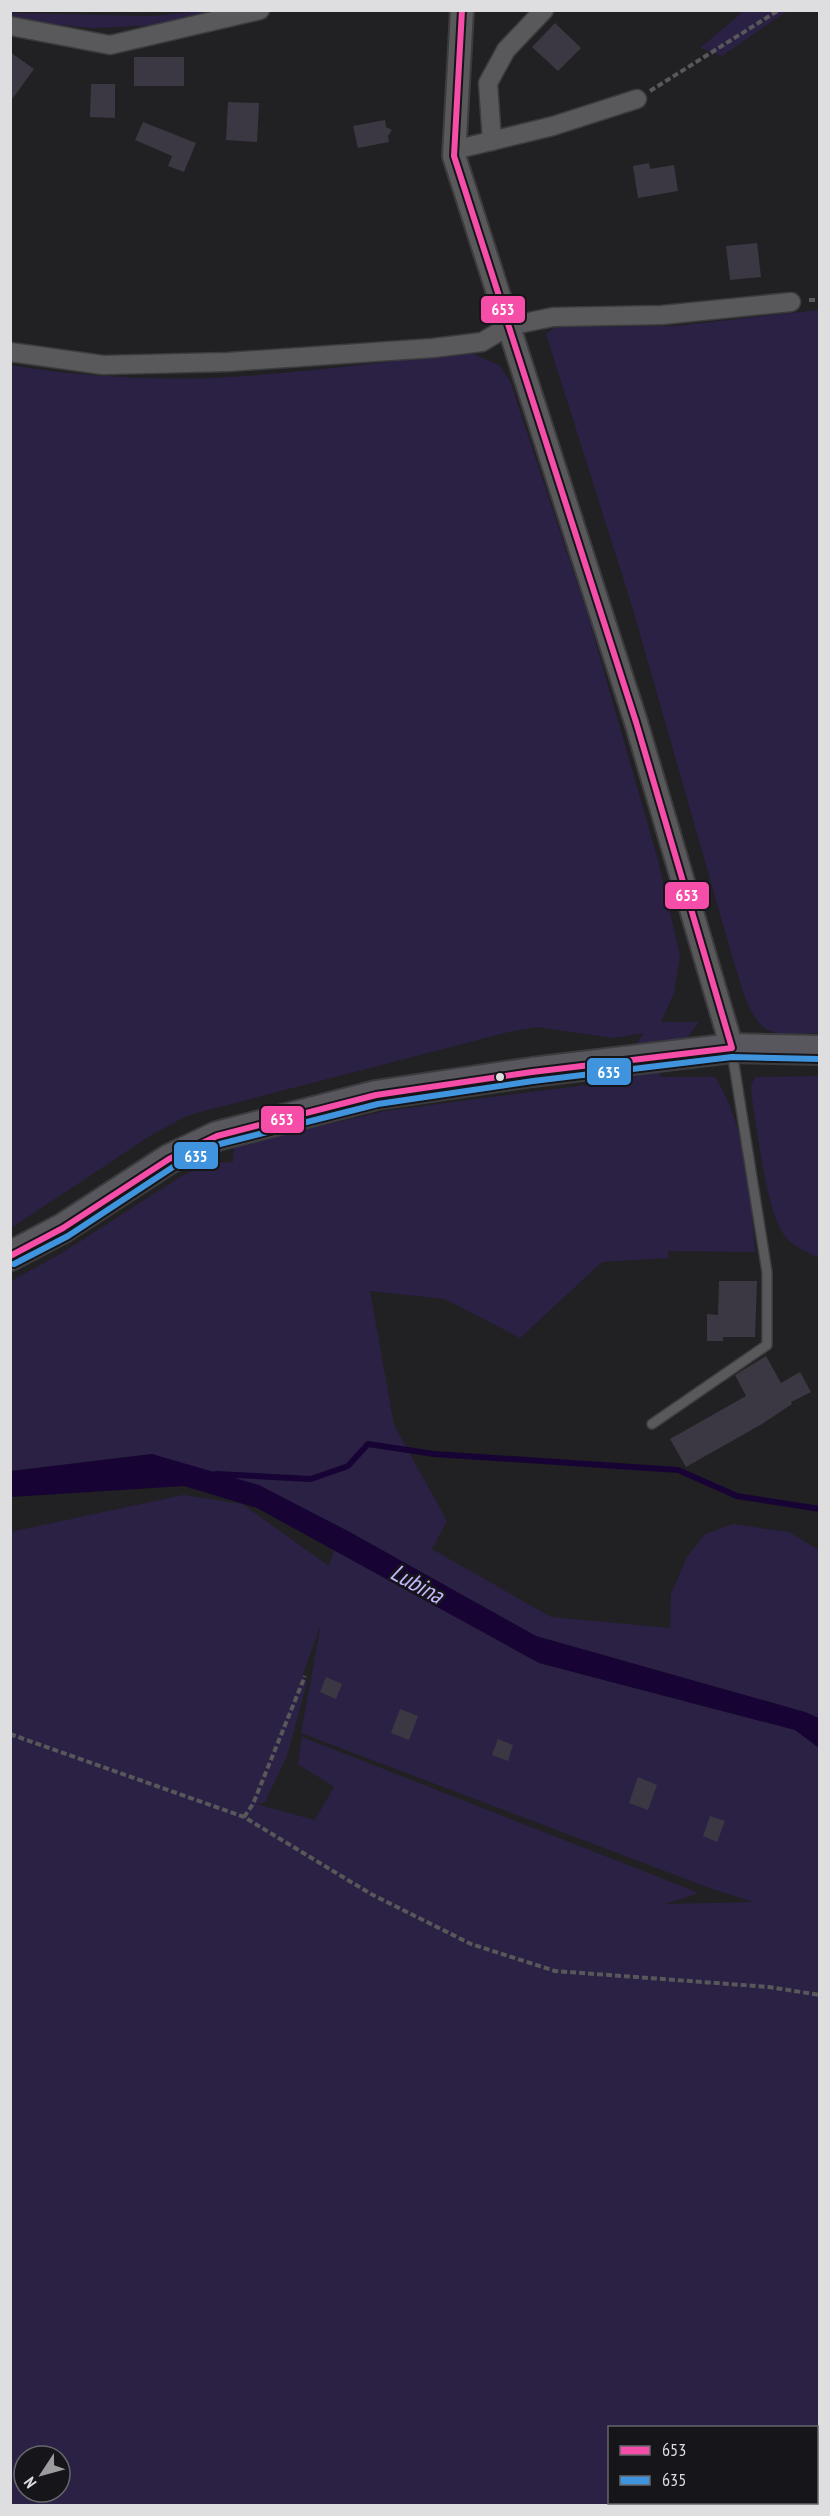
<svg xmlns="http://www.w3.org/2000/svg" width="830" height="2516" viewBox="0 0 830 2516" font-family="'PT Sans Narrow',sans-serif">
  <style>
    .green { fill: #2b2145; fill-rule: evenodd }
    .water { fill: #170435 }
    .lines { fill: none; stroke-linecap: round; stroke-linejoin: round }
    .stream { stroke: #170435; stroke-width: 6 }
    .building { fill: #3c3843 }
    .service-casing { stroke: #3c3c3f; stroke-width: 12 }
    .minor-casing { stroke: #3c3c3f; stroke-width: 21 }
    .tertiary-casing { stroke: #3c3c3f; stroke-width: 26 }
    .primary-casing { stroke: #3c3c3f; stroke-width: 32 }
    .path { stroke: #585759; stroke-width: 4; stroke-dasharray: 6 3; stroke-linecap: butt }
    .service { stroke: #59595b; stroke-width: 9 }
    .minor { stroke: #59595b; stroke-width: 18 }
    .tertiary { stroke: #59595b; stroke-width: 22 }
    .primary { stroke: #58575e; stroke-width: 28 }
    .bus-1-casing { stroke: #16161a; stroke-width: 10 }
    .bus-2-casing { stroke: #16161a; stroke-width: 10 }
    .bus-1 { stroke: #f54da8; stroke-width: 6 }
    .bus-2 { stroke: #4094de; stroke-width: 6 }
    .bus-dot { fill: #dedee1; stroke: #16161a; stroke-width: 2 }
    .labels { text-anchor: middle; stroke-width: 5; stroke-linejoin: round; paint-order: stroke }
    .water-label { font-size: 24px; font-style: italic; fill: #c5b7ff; stroke: #16161a }
    .line-badge { stroke: #16161a; stroke-width: 2 }
    .badge-label { font-size: 16px; text-anchor: middle; font-weight: bold; fill: #fff }
  </style>
  <rect width="100%" height="100%" fill="#212022"/>
  <g class="green">
    <polygon points="207,11 229,11 161,25 92,28 11,20 11,13 150,16"/>
    <polygon points="744,11 787,11 722,56 700,48"/>
    <path d="M819 310V1033C806 1033 790 1035 777 1033 749 1029 742 984 734 963L631 603 546 334 555 327 675 326Z"/>
    <path d="M471 353 499 365 510 381 588 616 658 860 680 956 674 993 661 1022H699L687 1038 658 1046H635L644 1033 614 1038 537 1027 509 1032 204 1111 187 1116 153 1134 11 1228 10 365C82 377 157 381 230 377 310 372 391 361 471 353Z"/>
    <path d="M661 1069 660 1077H715C747 1128 751 1194 755 1252L668 1251V1258L602 1262 520 1338 445 1299 370 1291 394 1425 447 1521 432 1549 551 1617 670 1628 671 1594 687 1557 705 1534 733 1524 789 1532 819 1550V1718L805 1712 536 1636 346 1530 152 1454 11 1471V1281L62 1253 180 1177 208 1163 233 1162 234 1146 385 1111 586 1085Z"/>
    <path d="M819 1076H820L819 1258C807 1252 789 1245 782 1232 765 1202 758 1134 752 1099L751 1084 756 1077Z"/>
    <path d="M183 1495 242 1504 329 1566 334 1550 539 1663 795 1730 819 1748V2505H11L10 1532ZM321 1624 301 1733 712 1889 754 1902 665 1904 699 1893 302 1737 298 1764 334 1787 315 1820 256 1804 265 1802 287 1756 307 1683 303 1674ZM610 2428H816V2502H610ZM24 2456H60V2492H24Z"/>
  </g>
  <polygon class="water" points="152,1454 259,1485 346,1530 536,1636 805,1712 819,1718 819,1748 795,1730 539,1663 257,1508 184,1486 11,1497 11,1471"/>
  <g class="lines">
    <polyline class="stream" points="216,1474 311,1479 348,1466 368,1444 434,1454 678,1470 737,1496 820,1509"/>
  </g>
  <g class="building">
    <polygon points="555,23 581,48 558,71 532,47"/>
    <polygon points="10,52 34,69 10,102"/>
    <rect x="134" y="57" width="50" height="29"/>
    <polygon points="91,84 115,84 115,118 90,117"/>
    <polygon points="228,102 259,103 257,142 226,140"/>
    <polygon points="385,120 386,127 392,130 388,136 389,142 358,148 353,126"/>
    <polygon points="143,122 196,143 184,172 168,166 172,156 135,140"/>
    <polygon points="649,163 650,169 674,165 678,191 638,198 633,166"/>
    <polygon points="757,243 761,277 730,280 726,246"/>
    <polygon points="719,1281 757,1281 755,1337 723,1337 723,1341 707,1341 707,1314 718,1315"/>
    <polygon points="766,1356 781,1383 800,1372 811,1392 791,1402 792,1404 762,1424 686,1467 670,1439 746,1396 735,1375"/>
    <polygon points="326,1677 342,1684 336,1699 320,1692"/>
    <polygon points="400,1709 418,1716 409,1740 391,1733"/>
    <polygon points="498,1739 513,1745 508,1761 492,1755"/>
    <polygon points="638,1777 657,1785 648,1810 629,1803"/>
    <polygon points="710,1816 725,1821 717,1842 703,1836"/>
  </g>
  <g class="lines">
    <defs>
      <polyline id="service" points="652,1424 767,1345 767,1272 732,1052"/>
      <g id="minor">
        <polyline points="10,26 110,45 260,10"/>
        <polyline points="492,141 488,83 506,50 544,10"/>
        <polyline points="454,150 553,126 637,99"/>
        <polyline points="10,352 103,365 228,362 433,348 482,342 509,326 553,317 662,315 791,302"/>
      </g>
      <polyline id="tertiary" points="462,10 454,156 636,722 732,1048"/>
      <polyline id="primary" points="10,1256 63,1228 169,1159 217,1136 376,1095 532,1072 732,1048 820,1050"/>
    </defs>
    <use href="#service" class="service-casing"/>
    <use href="#minor" class="minor-casing"/>
    <use href="#tertiary" class="tertiary-casing"/>
    <use href="#primary" class="primary-casing"/>
    <g class="path">
      <polyline points="650,91 779,10"/>
      <polyline points="809,300 820,300"/>
      <polyline points="10,1734 244,1817 371,1894 471,1944 555,1971 769,1987 820,1995"/>
      <polyline points="244,1817 253,1804 305,1676"/>
    </g>
    <use href="#service" class="service"/>
    <use href="#minor" class="minor"/>
    <use href="#tertiary" class="tertiary"/>
    <use href="#primary" class="primary"/>
    <defs>
      <polyline id="bus-1" points="10,1256 63,1228 169,1159 217,1136 376,1095 532,1072 732,1048 636,722 454,156 462,10"/>
      <polyline id="bus-2" points="14,1264 68,1236 173,1167 220,1144 378,1104 533,1081 732,1057 820,1059"/>
    </defs>
    <use href="#bus-1" class="bus-1-casing"/>
    <use href="#bus-2" class="bus-2-casing"/>
    <use href="#bus-1" class="bus-1"/>
    <use href="#bus-2" class="bus-2"/>
  </g>
  <circle class="bus-dot" cx="500" cy="1077" r="5"/>
  <g class="labels">
    <g class="water-label">
      <text transform="translate(417 1584) rotate(29)" y="8">Lubina</text>
    </g>
  </g>
  <g class="line-badge">
    <rect x="480" y="295" width="46" height="29" rx="6" fill="#f54da8"/>
    <rect x="664" y="881" width="46" height="29" rx="6" fill="#f54da8"/>
    <rect x="586" y="1057" width="46" height="29" rx="6" fill="#4094de"/>
    <rect x="260" y="1105" width="45" height="29" rx="6" fill="#f54da8"/>
    <rect x="173" y="1141" width="46" height="29" rx="6" fill="#4094de"/>
  </g>
  <g class="badge-label">
    <text x="503" y="315">653</text>
    <text x="687" y="901">653</text>
    <text x="609" y="1078">635</text>
    <text x="282" y="1125">653</text>
    <text x="196" y="1162">635</text>
  </g>
  <rect width="830" height="2516" fill="none" stroke="#dedee1" stroke-width="24"/>
  <rect x="608" y="2426" width="210" height="78" fill="#16161a" stroke="#66666a" stroke-width="1.5"/>
  <rect x="620" y="2446" width="30" height="9" fill="#f54da8" stroke="#66666a" stroke-width="1.5"/>
  <text x="662" y="2456" font-size="18" fill="#dedee1">653</text>
  <rect x="620" y="2476" width="30" height="9" fill="#4094de" stroke="#66666a" stroke-width="1.5"/>
  <text x="662" y="2486" font-size="18" fill="#dedee1">635</text>
  <g transform="translate(42 2474) rotate(234)"><circle r="28" fill="#16161a" stroke="#66666a" stroke-width="1.5"/>
  <path d="M0-4.5L10 22L0 15L-10 22Z" fill="#9c9c9e"/>
  <text y="-9" font-size="16" font-weight="bold" text-anchor="middle" fill="#dedee1">N</text>
  </g>
</svg>
